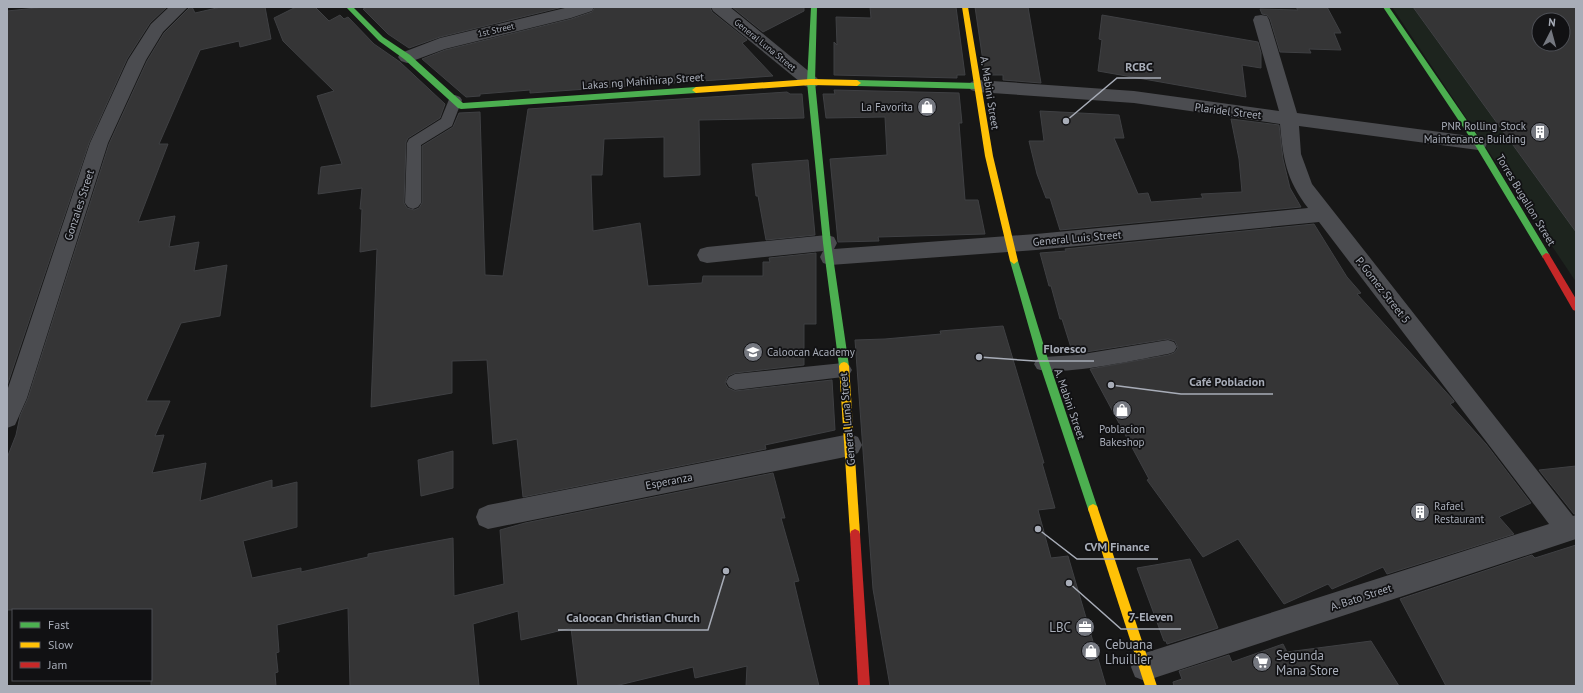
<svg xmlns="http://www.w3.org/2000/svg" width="1583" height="693" viewBox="0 0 1583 693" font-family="'PT Sans',sans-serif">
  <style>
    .green { fill: #1d241e }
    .building { fill: #353536; stroke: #3f4043; fill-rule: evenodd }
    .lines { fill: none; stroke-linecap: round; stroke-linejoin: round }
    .lane { fill: #4b4c50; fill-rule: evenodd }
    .street { fill: #4b4c50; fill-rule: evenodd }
    .fast { fill: #4caf50; fill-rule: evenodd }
    .slow { fill: #ffc107; fill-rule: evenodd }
    .jam { fill: #c62828; fill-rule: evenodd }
    .labels { text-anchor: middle; stroke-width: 3.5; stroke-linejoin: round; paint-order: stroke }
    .far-street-label { font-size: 9px; fill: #a8adb8; stroke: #111113 }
    .street-label { font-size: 11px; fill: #a8adb8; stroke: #111113 }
    .poi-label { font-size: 11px; fill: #a8adb8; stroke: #111113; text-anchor: end }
    .near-poi-label { font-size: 13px; fill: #a8adb8; stroke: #111113; text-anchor: start }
    .leader { fill: none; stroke: #a8adb8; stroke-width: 1.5 }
    .callout-dot { fill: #a8adb8; stroke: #111113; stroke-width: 1.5 }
    .callout-label { font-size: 12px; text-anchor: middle; font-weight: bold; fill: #a8adb8; stroke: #111113; stroke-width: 3.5; stroke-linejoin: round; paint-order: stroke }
  </style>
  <rect width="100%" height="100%" fill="#171717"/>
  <polygon class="green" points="1392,7 1413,7 1576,232 1576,282"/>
  <g class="building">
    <polygon points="46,7 167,7 150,23 127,59 89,143 7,386 7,11"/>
    <polygon points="190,7 192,7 195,13 221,7 265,7 271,39 240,47 239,41 200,50 159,144 168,144 138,222 175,216 169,247 199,242 194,271 227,265 220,316 181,323 146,401 170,401 155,436 164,435 152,473 206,463 200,501 272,480 272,488 297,482 297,527 243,541 252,578 301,568 301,572 368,557 368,554 453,538 454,596 504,584 500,530 525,523 773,473 785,518 781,518 799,581 794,582 819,686 746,686 747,666 695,678 693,667 615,686 578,686 571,628 521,640 518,611 473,624 479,686 350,686 348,608 277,625 279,652 276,653 278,672 275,673 276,686 151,686 151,610 7,610 7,458 16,435 20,416 28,398 109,144 147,61 164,33"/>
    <polygon points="296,7 315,7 329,21 340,15 344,19 348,17 374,44 400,62 445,104 440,118 408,138 406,142 404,203 407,208 414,210 419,208 422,203 422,146 453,127 459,113 480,112 485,275 503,276 528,109 787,92 790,94 802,94 804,118 699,120 700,175 664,177 664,137 604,139 602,175 591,175 593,231 640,223 648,286 702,283 703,276 763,276 763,262 770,262 769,258 816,253 816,324 804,324 804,365 735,373 728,376 725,383 728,388 735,391 832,380 835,430 765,445 766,449 523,497 517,439 493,444 487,360 452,361 452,393 371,407 377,249 360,252 362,209 360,209 362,188 318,194 321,167 342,164 317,96 334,91 283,41 274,18"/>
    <polygon points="368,7 563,7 440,37 409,48 388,34 363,9"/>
    <polygon points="595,7 710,7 712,12 747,40 742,43 773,76 530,93 530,90 480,94 480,96 466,97 422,59 445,50 571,19 592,12"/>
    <polygon points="732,7 804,7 804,11 763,32"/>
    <polygon points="870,7 956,7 965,75 957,75 957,78 834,75 834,42 837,45 836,17 871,18"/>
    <polygon points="975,7 1028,7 1041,83 1003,80 1003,75 985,75"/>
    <polygon points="1296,7 1327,7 1341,33 1334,33 1341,50 1309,49 1311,53 1280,52 1270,19 1267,15 1262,14 1260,9 1298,10"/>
    <path d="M1413 7H1576V232ZM1539 20H1563V44H1539Z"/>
    <polygon points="1102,15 1258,42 1261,53 1261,68 1242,65 1246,97 1098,71 1102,40 1099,39"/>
    <polygon points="834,90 959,93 962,123 959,123 965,200 978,200 985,234 878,237 879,241 838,242 830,159 887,155 885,117 826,118 823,94 835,94"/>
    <polygon points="1040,111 1119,115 1124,138 1114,138 1138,194 1148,193 1151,202 1203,198 1201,194 1242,192 1239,159 1231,119 1279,125 1283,159 1290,188 1301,207 1060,230 1050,198 1046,198 1037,174 1029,141 1044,141"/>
    <polygon points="808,160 815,235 766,240 758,196 756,196 752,164"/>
    <polygon points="1314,224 1347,277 1361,293 1357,294 1454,401 1454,402 1450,404 1486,444 1531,503 1499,517 1514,534 1387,574 1383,567 1332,589 1328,584 1284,604 1238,539 1203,557 1147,480 1149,479 1090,369 1168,355 1174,353 1178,348 1175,341 1168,339 1073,354 1062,319 1060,319 1051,286 1049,286 1040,253 1066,251 1065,249"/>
    <polygon points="1003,326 1044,463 1042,463 1055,508 1038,510 1051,558 1068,556 1106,686 890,686 873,589 855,340 885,339 941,334 940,331"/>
    <polygon points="453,451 453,488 421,496 418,460"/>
    <polygon points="1576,466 1576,514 1574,514 1539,470"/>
    <polygon points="1576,545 1576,686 1446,686 1400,599 1532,555 1535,558"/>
    <polygon points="1190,559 1218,628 1167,644 1166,641 1164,641 1137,568"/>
    <polygon points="1371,641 1399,686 1174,686 1173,682 1182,679 1179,671 1229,655 1232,662 1283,644 1287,652"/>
  </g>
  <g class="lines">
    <g class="lane">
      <polygon points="455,95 460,97 462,100 452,126 421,145 421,203 418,207 413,209 408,207 405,203 407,143 409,139 441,119 450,97"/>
      <path d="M1168 340 1174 342 1177 347 1174 352 1168 354C1140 359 1060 377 1037 369L1034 364 1037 359 1043 357 1077 355Z"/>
      <polygon points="843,363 849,365 852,370 849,375 843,377 735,390 729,387 726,382 729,377 735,374"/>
    </g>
    <g class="street">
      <polygon points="169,7 188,7 163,32 146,60 108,143 27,398 15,425 7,428 7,391 90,143 128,60 151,24"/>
      <polygon points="569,7 594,7 592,11 571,18 445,49 407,63 401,61 398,57 401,53 440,38"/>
      <polygon points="711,7 730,7 817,78 820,82 817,86 811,88 805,86 713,11"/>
      <path d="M1261 15 1267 16 1269 20 1297 113 1485 138 1487 143 1485 148 1478 150 1299 126 1301 154 1312 184 1573 516 1576 515V539L1145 681 1135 677 1131 667 1135 657 1145 653 1549 524 1319 222 1036 250 830 265 823 263 820 257 823 251 707 263 700 261 697 255 700 249 707 247 827 235 834 237 837 243 834 249 1036 234 1308 208C1286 179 1283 159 1280 124L1134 103 977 92 971 90 968 86 971 82 977 80 1134 91 1279 111 1253 20 1255 16Z"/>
      <polygon points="850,434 858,437 862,445 858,453 850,456 488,529 479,525 476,517 479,509 488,505"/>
    </g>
    <g class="fast">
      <polygon points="346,7 353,7 383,37 410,55 463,103 696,87 700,90 696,93 461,109 458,108 404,59 379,41"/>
      <polygon points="811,7 817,7 815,82 831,243 849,366 847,369 844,370 841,369 839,366 823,243 807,82"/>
      <polygon points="1383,7 1389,7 1481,141 1549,254 1550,256 1549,258 1543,258 1475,145"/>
      <polygon points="857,80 977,83 981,86 977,89 857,86 853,83"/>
      <polygon points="1014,258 1018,261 1047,356 1098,509 1097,512 1093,514 1089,512 1037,356 1010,261"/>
    </g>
    <g class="slow">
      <polygon points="962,7 968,7 993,156 1018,261 1014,264 1010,261 985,156"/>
      <polygon points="811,79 857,80 861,83 857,86 811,85 696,93 692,90 696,87"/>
      <polygon points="844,362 847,363 849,366 860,534 859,537 855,539 851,537 850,534 839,366 841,363"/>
      <polygon points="1093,504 1097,506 1157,686 1145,686 1088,509 1089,506"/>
    </g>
    <g class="jam">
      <polygon points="1546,253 1549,254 1576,299 1576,311 1573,310 1542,256"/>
      <polygon points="855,529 859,531 860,534 870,686 858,686 850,534 851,531"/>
    </g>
  </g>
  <defs>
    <symbol id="shop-disc" viewBox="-11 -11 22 22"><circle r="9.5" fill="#757880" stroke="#111113"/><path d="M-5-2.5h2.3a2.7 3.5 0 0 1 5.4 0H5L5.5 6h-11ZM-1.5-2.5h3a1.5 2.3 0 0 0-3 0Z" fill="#fff"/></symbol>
    <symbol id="building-disc" viewBox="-11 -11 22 22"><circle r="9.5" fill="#757880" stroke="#111113"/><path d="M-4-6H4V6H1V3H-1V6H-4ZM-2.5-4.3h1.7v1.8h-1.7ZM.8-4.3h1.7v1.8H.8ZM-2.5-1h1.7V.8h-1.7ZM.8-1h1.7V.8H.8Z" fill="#fff"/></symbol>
    <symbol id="school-disc" viewBox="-11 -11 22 22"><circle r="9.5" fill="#757880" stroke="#111113"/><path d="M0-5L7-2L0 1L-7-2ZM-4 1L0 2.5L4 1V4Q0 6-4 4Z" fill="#fff"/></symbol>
    <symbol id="office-disc" viewBox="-11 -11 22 22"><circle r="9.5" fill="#757880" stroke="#111113"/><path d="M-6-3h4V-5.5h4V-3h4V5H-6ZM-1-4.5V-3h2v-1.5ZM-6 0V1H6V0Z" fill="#fff"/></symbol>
    <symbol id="supermarket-disc" viewBox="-11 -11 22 22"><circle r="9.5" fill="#757880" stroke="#111113"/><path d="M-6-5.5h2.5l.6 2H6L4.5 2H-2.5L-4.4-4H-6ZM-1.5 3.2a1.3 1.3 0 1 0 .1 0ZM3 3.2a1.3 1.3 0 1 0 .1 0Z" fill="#fff"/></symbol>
  </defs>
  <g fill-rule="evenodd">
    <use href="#shop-disc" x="916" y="96" width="22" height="22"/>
    <use href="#building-disc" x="1529" y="121" width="22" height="22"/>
    <use href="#school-disc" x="742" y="341" width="22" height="22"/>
    <use href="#shop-disc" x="1111" y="399" width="22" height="22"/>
    <use href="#building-disc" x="1409" y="501" width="22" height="22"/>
    <use href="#office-disc" x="1074" y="616" width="22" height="22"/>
    <use href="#shop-disc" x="1080" y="640" width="22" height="22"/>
    <use href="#supermarket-disc" x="1251" y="651" width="22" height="22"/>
  </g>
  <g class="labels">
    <g class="far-street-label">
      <text transform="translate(496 30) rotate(-13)" y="3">1st Street</text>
      <text transform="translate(765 45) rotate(39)" y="3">General Luna Street</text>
    </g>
    <g class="street-label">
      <text transform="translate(643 81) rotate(-4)" y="4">Lakas ng Mahihirap Street</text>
      <text transform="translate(990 93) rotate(81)" y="4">A. Mabini Street</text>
      <text transform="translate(1228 111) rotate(7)" y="4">Plaridel Street</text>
      <text transform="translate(1526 200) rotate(59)" y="4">Torres Bugallon Street</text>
      <text transform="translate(79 205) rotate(-72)" y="4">Gonzales Street</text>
      <text transform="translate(1077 238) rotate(-5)" y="4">General Luis Street</text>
      <text transform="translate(1383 290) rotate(52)" y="4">P. Gomez Street 5</text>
      <text transform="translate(1070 404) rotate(71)" y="4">A. Mabini Street</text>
      <text transform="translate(847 419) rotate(-95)" y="4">General Luna Street</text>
      <text transform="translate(669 481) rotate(-11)" y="4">Esperanza</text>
      <text transform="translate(1361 597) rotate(-18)" y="4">A. Bato Street</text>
    </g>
    <g class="poi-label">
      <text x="913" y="111">La Favorita</text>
      <text x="1526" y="130">PNR Rolling Stock<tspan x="1526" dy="13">Maintenance Building</tspan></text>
      <text x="767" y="356" text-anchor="start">Caloocan Academy</text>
      <text x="1122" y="433" text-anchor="middle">Poblacion<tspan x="1122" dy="13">Bakeshop</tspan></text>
      <text x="1434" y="510" text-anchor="start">Rafael<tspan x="1434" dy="13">Restaurant</tspan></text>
    </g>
    <g class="near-poi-label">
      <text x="1071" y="632" text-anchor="end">LBC</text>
      <text x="1105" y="649">Cebuana<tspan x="1105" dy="15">Lhuillier</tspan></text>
      <text x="1276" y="660">Segunda<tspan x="1276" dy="15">Mana Store</tspan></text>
    </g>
  </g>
  <path class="leader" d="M1066 121L1117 78H1161M979 357L1035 361H1094M1111 385L1181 394H1273M1038 529L1077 559H1158M1069 583L1121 629H1181M726 571L708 630H558"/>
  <g class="callout-dot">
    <circle cx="1066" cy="121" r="4"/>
    <circle cx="979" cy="357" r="4"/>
    <circle cx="1111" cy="385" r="4"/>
    <circle cx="1038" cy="529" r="4"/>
    <circle cx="1069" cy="583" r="4"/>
    <circle cx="726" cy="571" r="4"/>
  </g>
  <g class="callout-label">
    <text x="1139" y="71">RCBC</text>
    <text x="1065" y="353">Floresco</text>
    <text x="1227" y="386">Café Poblacion</text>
    <text x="1117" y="551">CVM Finance</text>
    <text x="1151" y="621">7-Eleven</text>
    <text x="633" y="622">Caloocan Christian Church</text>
  </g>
  <rect width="1583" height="693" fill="none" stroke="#a8adb8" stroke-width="16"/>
  <rect x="12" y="609" width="140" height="72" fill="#111113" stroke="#4d4f55"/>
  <rect x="20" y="622" width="20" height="6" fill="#4caf50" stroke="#4d4f55"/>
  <text x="48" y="629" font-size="12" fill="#a8adb8">Fast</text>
  <rect x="20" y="642" width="20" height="6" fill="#ffc107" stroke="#4d4f55"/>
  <text x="48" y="649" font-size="12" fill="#a8adb8">Slow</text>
  <rect x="20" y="662" width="20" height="6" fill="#c62828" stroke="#4d4f55"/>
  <text x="48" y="669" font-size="12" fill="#a8adb8">Jam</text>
  <g transform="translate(1551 32) rotate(6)"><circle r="19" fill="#111113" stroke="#4d4f55"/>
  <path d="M0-3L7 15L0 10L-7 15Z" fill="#757880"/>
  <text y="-6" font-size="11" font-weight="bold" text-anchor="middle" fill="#a8adb8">N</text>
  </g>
</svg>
